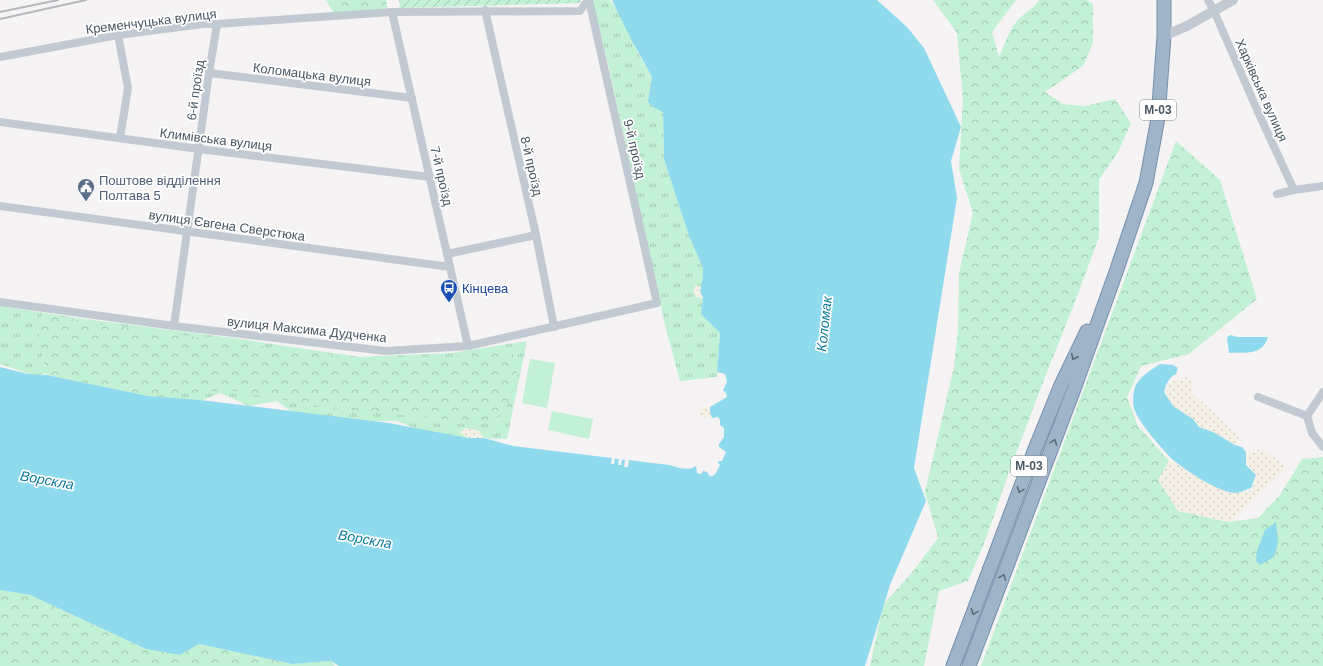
<svg xmlns="http://www.w3.org/2000/svg" width="1323" height="666" viewBox="0 0 1323 666" font-family="Helvetica,sans-serif">
  <style>
    .grass { fill: url(#grass-tufts) }
    .forest { fill: url(#forest-crowns) }
    .sand { fill: url(#sand-dots) }
    .garden { fill: url(#garden-furrows) }
    .pitch { fill: #c3f1d5 }
    .water { fill: #90daee }
    .pier { fill: #f5f3f3 }
    .lines { fill: none; stroke-linecap: round; stroke-linejoin: round }
    .trunk-casing { stroke: #7690ad; stroke-width: 15 }
    .minor { stroke: #c1cad2; stroke-width: 8 }
    .tertiary { stroke: #c1cad2; stroke-width: 10 }
    .trunk { stroke: #9fb4c9; stroke-width: 13 }
    .rail { stroke: #b5b8bd; stroke-width: 2 }
    .oneway { stroke: #5b6976 }
    .labels { text-anchor: middle; stroke-width: 3.5; stroke-linejoin: round; paint-order: stroke }
    .shield { fill: #fff; stroke: #808990; stroke-width: 1 }
    .shield-label { font-size: 12px; font-weight: bold; fill: #4a5661 }
    .street-label { font-size: 13px; fill: #4a5661; stroke: #fff }
    .service-label { font-size: 13px; fill: #4e5e75; stroke: #fff; text-anchor: start }
    .transit-label { font-size: 13px; fill: #164399; stroke: #fff; text-anchor: start }
    .water-label { font-size: 14px; font-style: italic; fill: #0c7c9b; stroke: #fff }
  </style>
  <defs>
    <pattern id="grass-tufts" width="24" height="20" patternUnits="userSpaceOnUse"><rect width="24" height="20" fill="#c3f1d5"/><path d="M3 7l-1-3M5 7V3M7 7l1-3M15 17l-1-3M17 17v-4M19 17l1-3" fill="none" stroke="#a0c6b0"/></pattern>
    <pattern id="forest-crowns" width="20" height="18" patternUnits="userSpaceOnUse"><rect width="20" height="18" fill="#c3f1d5"/><path d="M2 6a3 3 0 1 1 6 0M12 15a3 3 0 1 1 6 0" fill="none" stroke="#a0c6b0"/></pattern>
    <pattern id="sand-dots" width="8" height="8" patternUnits="userSpaceOnUse"><rect width="8" height="8" fill="#f5f0e5"/><path d="M2 2h.1M6 6h.1" fill="none" stroke="#d4d0c7" stroke-width="1.8" stroke-linecap="round"/></pattern>
    <pattern id="garden-furrows" width="10" height="10" patternUnits="userSpaceOnUse"><rect width="10" height="10" fill="#c3f1d5"/><path d="M-1 1l2-2M0 10L10 0M9 11l2-2" fill="none" stroke="#a0c6b0"/></pattern>
  </defs>
  <rect width="100%" height="100%" fill="#f5f3f3"/>
  <g class="grass">
    <polygon points="592,0 610,0 625,20 638,53 652,77 648,102 653,107 663,111 664,159 689,236 703,268 702,284 701,291 703,298 701,314 720,333 717,377 680,381 665,325 608,64"/>
    <polygon points="0,306 77,318 233,338 360,357 452,353 527,341 507,439 468,438 432,435 397,421 351,421 294,414 277,401 249,406 220,393 203,400 185,400 148,396 47,373 35,376 0,364"/>
  </g>
  <g class="forest">
    <polygon points="326,0 386,0 387,8 370,11 334,13"/>
    <path d="M933 0H1016L992 32 999 57C1005 45 1009 28 1019 19 1025 12 1035 8 1039 0H1087L1093 4V43L1083 66 1045 92 1063 104 1085 106 1115 99 1131 123 1118 152 1099 180V237L1073 307 1045 377 1013 461 985 541 968 581 939 591 924 666H870L883 605 914 570 938 538 925 492 954 367 958 330 959 273 973 213 959 169 963 100 957 33Z"/>
    <polygon points="1176,141 1220,180 1257,299 1189,354 1141,366 1127,397 1138,426 1169,461 1159,481 1179,511 1228,522 1258,518 1280,495 1302,459 1323,457 1323,666 981,666"/>
    <path d="M42 313 91 323 369 360 452 357 498 350H508L518 360 516 382 504 413 484 423 331 408 229 390 148 396 47 375C42 354 35 333 42 313Z"/>
    <polygon points="0,590 30,595 146,649 180,655 199,644 292,664 331,661 335,666 0,666"/>
  </g>
  <g class="sand">
    <polygon points="696,285 702,287 701,291 703,298 696,297 693,291"/>
    <polygon points="1188,376 1193,383 1192,393 1238,434 1239,437 1235,445 1213,432 1199,427 1193,419 1173,406 1165,392 1172,381"/>
    <polygon points="710,407 710,412 712,418 707,417 703,419 699,415 701,408"/>
    <polygon points="465,428 478,430 484,438 468,438 460,433"/>
    <polygon points="1262,449 1286,465 1280,475 1259,494 1231,522 1178,511 1158,480 1169,461 1188,469 1206,483 1232,493 1252,490 1256,475 1246,461 1249,452"/>
  </g>
  <polygon class="garden" points="399,0 580,0 582,3 400,8"/>
  <g class="pitch">
    <polygon points="530,359 555,363 547,408 522,403"/>
    <polygon points="552,411 593,419 589,439 548,430"/>
  </g>
  <g class="water">
    <path d="M612 0H877L907 27 924 48 961 127 951 161 957 198 914 468 926 501 890 585 865 666H339L331 661 292 664 199 644 180 655 146 649 30 595 0 590V367L28 374 47 375 148 396 200 400 389 423 468 438H484L513 446 669 465C678 467 688 472 696 466L697 473 701 474 703 471 707 472 710 476H713L716 473 720 465 718 463 719 461H722L726 452 719 447V444L724 437V428L720 425V420L718 417 712 418 710 412V407L727 397 726 393 723 390 727 382 725 374 717 372 720 333 701 314 703 298 700 291 702 284 703 268 689 236 664 159 663 112 653 107 648 102 652 77 631 39Z"/>
    <path d="M1231 335 1237 337H1268C1262 356 1246 352 1229 353L1227 337Z"/>
    <path d="M1160 364 1173 365 1178 368 1176 374C1169 377 1166 384 1164 392L1173 406 1193 419 1199 427 1213 432 1235 445 1242 447 1246 452V465L1256 475 1251 488C1246 489 1241 493 1236 493 1219 493 1185 470 1172 459 1162 449 1140 424 1135 411 1132 405 1133 393 1135 387 1140 376 1151 370 1160 364Z"/>
    <polygon points="1276,522 1278,543 1274,557 1260,565 1256,561 1257,551 1265,530"/>
  </g>
  <polygon class="pier" points="616,456 629,458 628,467 624,467 625,460 622,459 621,465 618,465 619,459 615,458 614,464 611,464 612,457"/>
  <g class="lines">
    <defs>
      <g id="trunk">
        <polyline points="953,666 1035,449 1061,385 1087,331"/>
        <polyline points="969,666 1074,389 1116,272 1146,183 1158,118 1164,36 1164,0"/>
      </g>
    </defs>
    <use href="#trunk" class="trunk-casing"/>
    <g class="minor">
      <polyline points="1208,0 1214,11 1258,112 1294,190 1323,186"/>
      <polyline points="485,10 536,235 554,327"/>
      <polyline points="392,12 468,346"/>
      <polyline points="118,35 128,88 120,138"/>
      <polyline points="0,57 118,35 203,24 217,24 392,12 580,11 588,0"/>
      <polyline points="209,73 412,98"/>
      <polyline points="0,122 199,149 430,177"/>
      <polyline points="1277,194 1294,190"/>
      <polyline points="0,206 450,267"/>
      <polyline points="447,254 536,235"/>
      <polyline points="0,302 174,326 385,351 468,346 657,303 589,0"/>
      <polyline points="174,326 209,73 217,24"/>
      <polyline points="1258,397 1307,416"/>
      <polyline points="1307,416 1312,433 1323,447"/>
      <polyline points="1307,416 1323,392"/>
    </g>
    <polyline class="tertiary" points="1164,36 1187,26 1233,0"/>
    <use href="#trunk" class="trunk"/>
    <g class="rail">
      <polyline points="0,12 58,0"/>
      <polyline points="0,19 86,0"/>
    </g>
  </g>
  <defs><path id="oneway-chevron" d="M-2-3.5L2.5 0L-2 3.5" fill="none" stroke-width="1.6" stroke-linecap="round" stroke-linejoin="round"/></defs>
  <g class="oneway">
    <use href="#oneway-chevron" transform="translate(1074 357) rotate(116)"/>
    <use href="#oneway-chevron" transform="translate(1054 442) rotate(-69)"/>
    <use href="#oneway-chevron" transform="translate(1020 490) rotate(111)"/>
    <use href="#oneway-chevron" transform="translate(1003 577) rotate(-69)"/>
    <use href="#oneway-chevron" transform="translate(974 612) rotate(111)"/>
  </g>
  <defs>
    <symbol id="civic-pin" viewBox="-11 -11 22 30"><path d="M0 17L-7.5 6A9.5 9.5 0 1 1 7.5 6Z" fill="#5c6f8a" stroke="#fff"/><path d="M-.6-6.5H3V-4.5H.6V-3L4-1V1h2V6H-6V1h2V-1L-.6-3ZM-1.2 2.5V6h2.4V2.5Z" fill="#fff"/></symbol>
    <symbol id="bus-pin" viewBox="-11 -11 22 30"><path d="M0 17L-7.5 6A9.5 9.5 0 1 1 7.5 6Z" fill="#1a4fb4" stroke="#fff"/><path d="M-5-6H5V4H4V6H2V4H-2V6H-4V4H-5ZM-3.5-4V0h7V-4ZM-3.5 1.2v1.5H-2V1.2ZM2 1.2v1.5H3.5V1.2Z" fill="#fff"/></symbol>
  </defs>
  <g fill-rule="evenodd">
    <use href="#civic-pin" x="76" y="177" width="20" height="27"/>
    <use href="#bus-pin" x="439" y="278" width="20" height="27"/>
  </g>
  <g class="labels">
    <g class="shield">
      <rect x="1140" y="100" width="36" height="20" rx="3"/>
      <rect x="1011" y="456" width="36" height="20" rx="3"/>
    </g>
    <g class="shield-label">
      <text x="1158" y="114">М-03</text>
      <text x="1029" y="470">М-03</text>
    </g>
    <g class="street-label">
      <text transform="translate(151 21) rotate(-7)" y="5">Кременчуцька вулиця</text>
      <text transform="translate(312 74) rotate(7)" y="5">Коломацька вулиця</text>
      <text transform="translate(195 90) rotate(-82)" y="5">6-й проїзд</text>
      <text transform="translate(1262 90) rotate(66)" y="5">Харківська вулиця</text>
      <text transform="translate(216 139) rotate(7)" y="5">Климівська вулиця</text>
      <text transform="translate(635 149) rotate(77)" y="5">9-й проїзд</text>
      <text transform="translate(532 166) rotate(77)" y="5">8-й проїзд</text>
      <text transform="translate(442 176) rotate(77)" y="5">7-й проїзд</text>
      <text transform="translate(227 225) rotate(8)" y="5">вулиця Євгена Сверстюка</text>
      <text transform="translate(307 329) rotate(6)" y="5">вулиця Максима Дудченка</text>
    </g>
    <g class="service-label">
      <text x="99" y="185">Поштове відділення<tspan x="99" dy="15">Полтава 5</tspan></text>
    </g>
    <g class="transit-label">
      <text x="462" y="293">Кінцева</text>
    </g>
    <g class="water-label">
      <text transform="translate(824 324) rotate(-84)" y="5">Коломак</text>
      <text transform="translate(47 480) rotate(10)" y="5">Ворскла</text>
      <text transform="translate(365 539) rotate(10)" y="5">Ворскла</text>
    </g>
  </g>
</svg>
